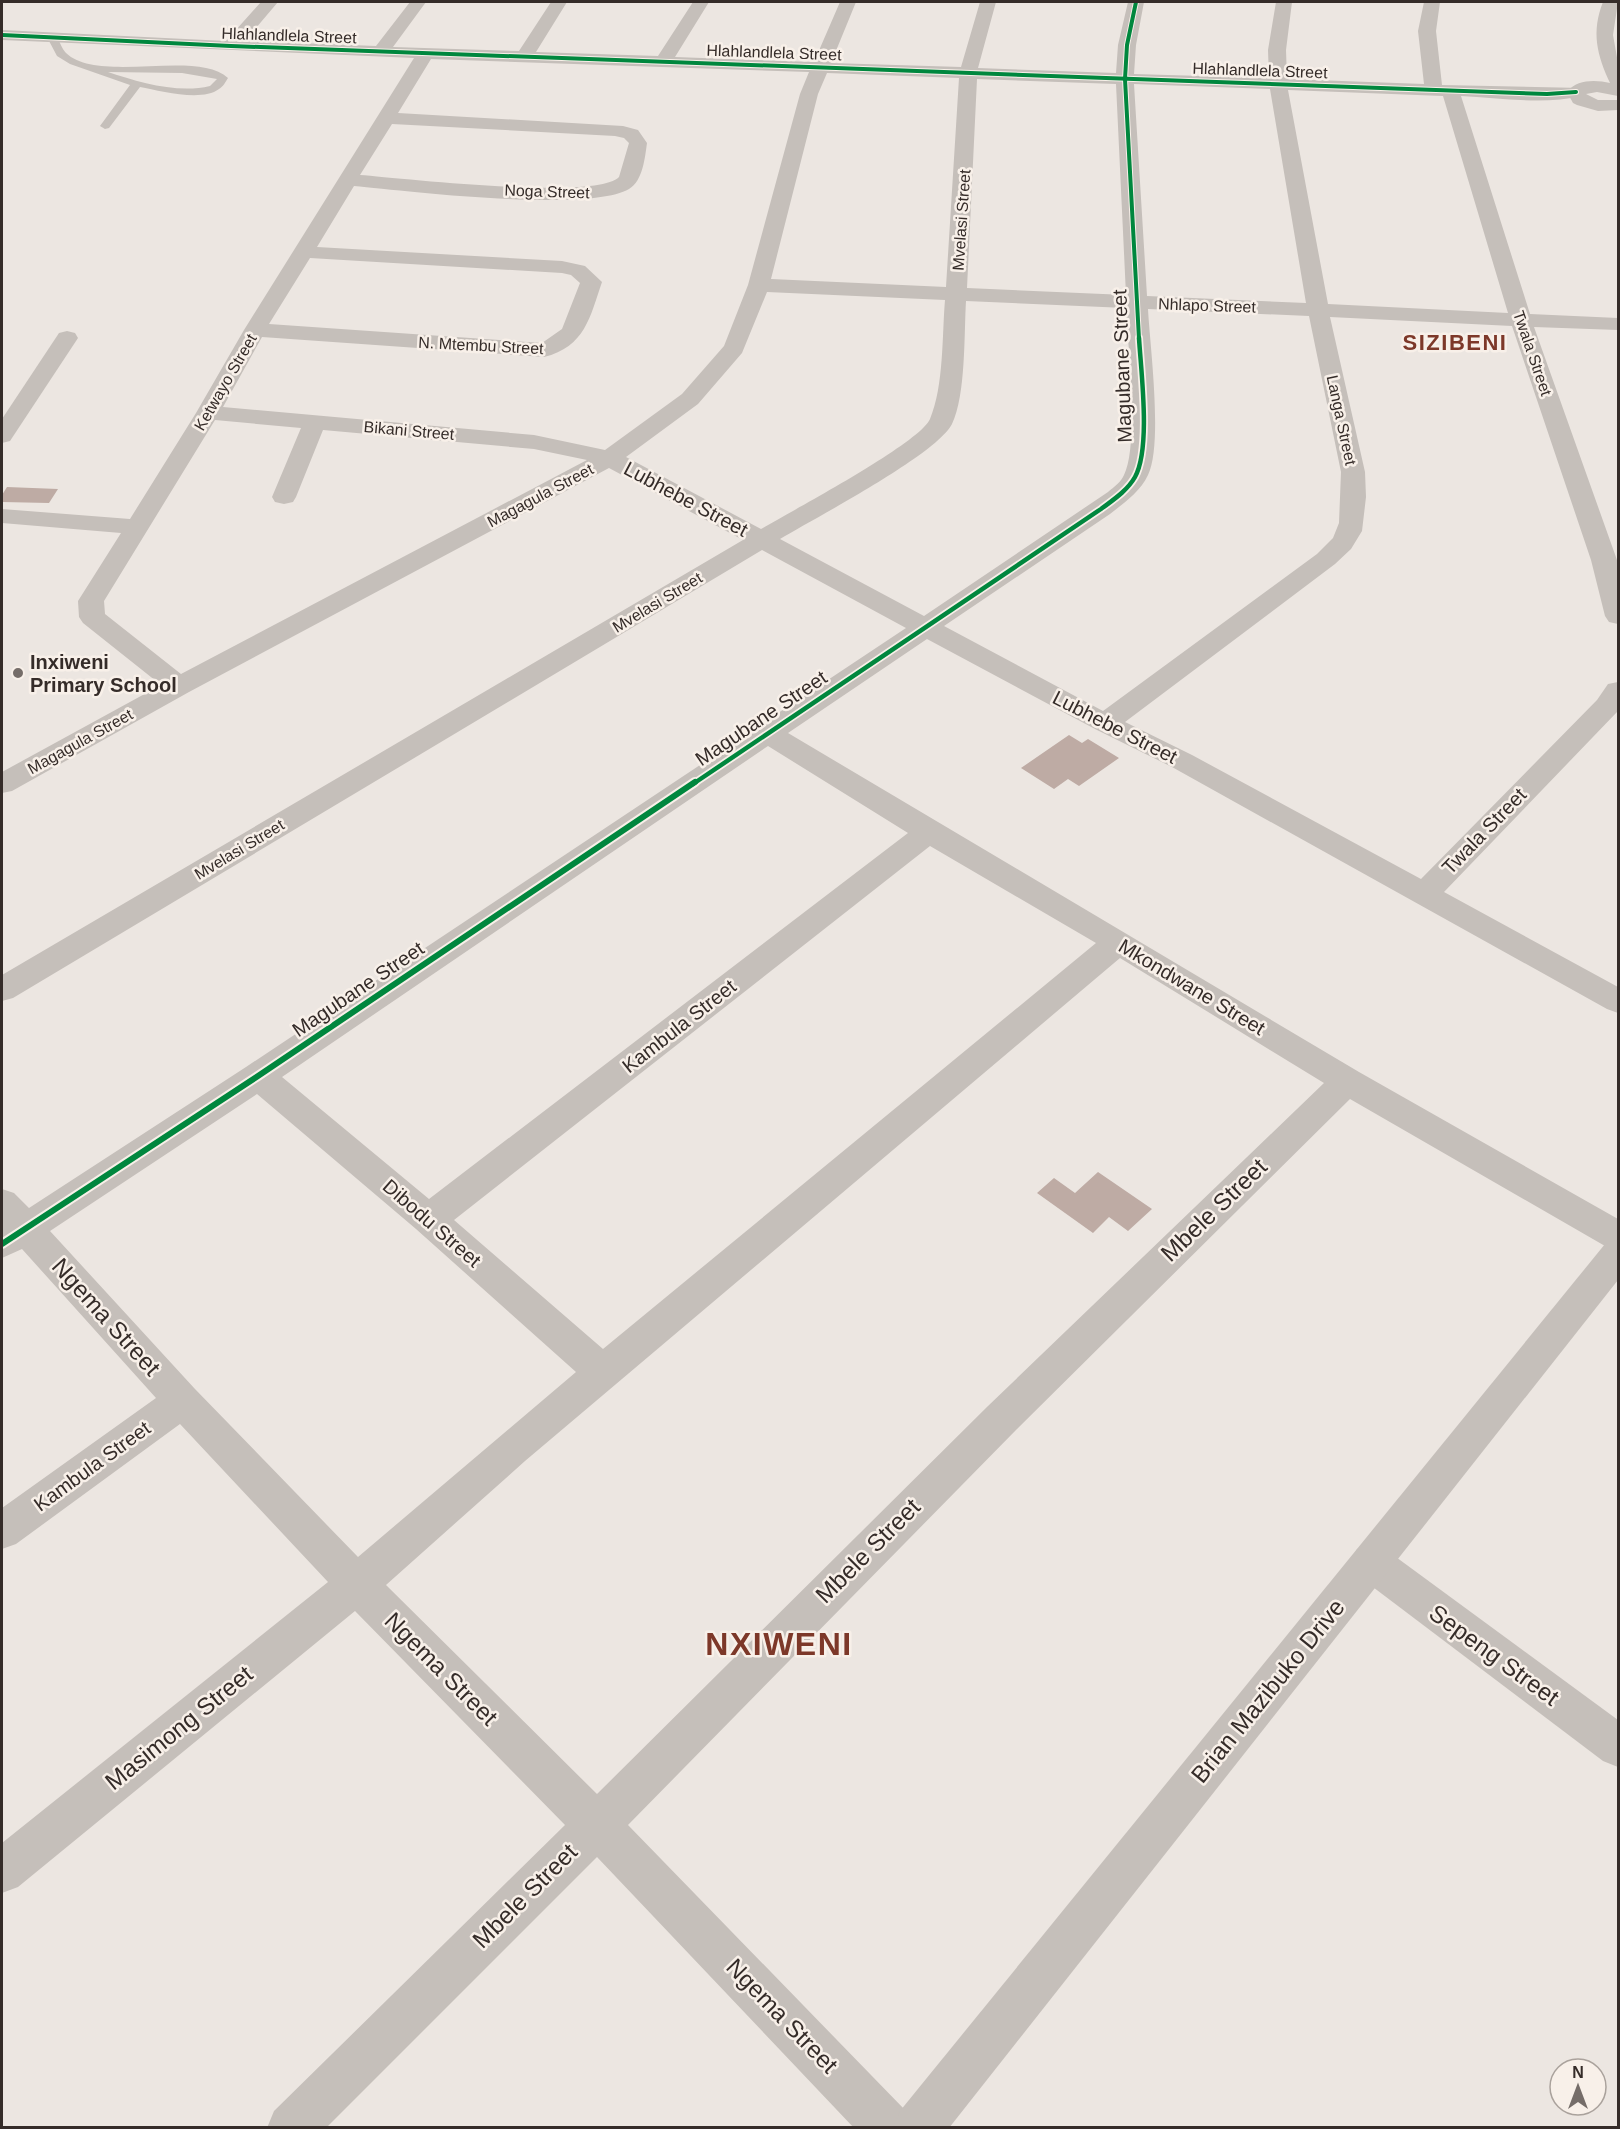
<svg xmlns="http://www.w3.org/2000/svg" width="1620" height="2129" viewBox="0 0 1620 2129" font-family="Arial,sans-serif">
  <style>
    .building { fill: #beaba4 }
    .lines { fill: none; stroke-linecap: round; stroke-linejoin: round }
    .service { fill: #c5bfba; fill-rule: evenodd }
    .minor { fill: #c5bfba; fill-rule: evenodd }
    .tertiary { fill: #c5bfba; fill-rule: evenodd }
    .cycleway-far2-casing { stroke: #f8f0e9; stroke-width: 6 }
    .cycleway-far1-casing { stroke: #f8f0e9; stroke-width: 8 }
    .cycleway-casing { stroke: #f8f0e9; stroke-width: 10 }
    .cycleway-far2 { stroke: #00873e; stroke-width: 4 }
    .cycleway-far1 { stroke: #00873e; stroke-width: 4.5 }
    .cycleway { stroke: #00873e; stroke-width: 6 }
    .poi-dot { fill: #756d69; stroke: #f8f0e9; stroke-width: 2 }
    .labels { text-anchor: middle; stroke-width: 5; stroke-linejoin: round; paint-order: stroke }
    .far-street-label { font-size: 16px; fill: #352c29; stroke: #f8f0e9 }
    .street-label { font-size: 20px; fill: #352c29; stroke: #f8f0e9 }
    .poi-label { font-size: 20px; font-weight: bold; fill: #352c29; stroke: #f8f0e9; text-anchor: start }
    .far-district-label { font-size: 22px; font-weight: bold; letter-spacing: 1.5px; fill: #7d3829; stroke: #f8f0e9 }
    .near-street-label { font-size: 24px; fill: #352c29; stroke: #f8f0e9 }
    .near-district-label { font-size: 32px; font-weight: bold; letter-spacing: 1.5px; fill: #7d3829; stroke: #f8f0e9 }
  </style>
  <rect width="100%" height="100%" fill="#ece6e1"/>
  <g class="building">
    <polygon points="7,487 58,489 49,503 2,502 2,495"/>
    <polygon points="1069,735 1082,743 1088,739 1119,758 1079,786 1068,779 1054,789 1021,768"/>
    <polygon points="1098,1172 1152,1209 1128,1231 1109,1217 1093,1233 1037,1193 1054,1178 1075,1193"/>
  </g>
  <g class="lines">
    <path class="service" d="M53 36 57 37C60 42 62 49 66 53 99 84 197 49 228 78 226 81 223 87 219 89 202 102 160 91 140 87L109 128 105 129 100 126 130 85 70 64 57 56 48 39ZM108 72 182 73 217 79 210 86C178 94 138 82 108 72Z"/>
    <g class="minor">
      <path d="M261 2H278L245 41 376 46 410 2H426L393 47 519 51 551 2H567L536 52 658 56 693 2H709L675 57 814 62 840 2H856L831 63 961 67 980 2H996L978 68 1116 73 1118 45 1128 2H1144L1136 45 1134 74 1269 78 1268 50 1276 2H1292L1286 50 1287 79 1424 84 1418 31 1424 2H1440L1436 31 1442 85 1582 88 1585 92 1582 96C1544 105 1500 98 1461 96L1530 314 1618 318V330L1534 327 1617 560 1618 624 1609 622 1605 616 1591 560 1512 326 1330 317 1365 472 1366 497 1362 531 1351 549 1335 564 1125 722 1192 755 1421 879 1597 700 1608 684 1618 682 1617 712 1444 892 1618 987V1013L1607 1009 1172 767 1095 729 927 639 788 733 1359 1072 1618 1219V1251L1605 1246 1350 1099 1016 1430 628 1825 906 2111 913 2128H854L597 1857 326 2128H267L274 2111 565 1825 355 1611 18 1887 2 1893V1843L328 1582 180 1424 16 1544 2 1549V1508L156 1398 22 1249 2 1258V1189L14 1193 29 1208 246 1067 906 628 762 550 13 998 2 1001V975L743 540 609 468 189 692 12 791 2 793V772L161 685 83 623 79 617 78 601 121 533 2 523V509L130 519 196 413 244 330 414 58 2 40V30L226 41ZM431 59 809 72 800 94 748 285 724 346 682 394 605 450 534 435 223 407 262 337 544 357C585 347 590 317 602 282L585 266 562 261 317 247 354 186C407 191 588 213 629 189 643 181 645 157 647 143L638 130 623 126 398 113ZM827 73 959 78 946 287 771 279 818 94ZM977 79 1116 84 1126 295 967 288ZM1134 84 1270 89 1306 303 1147 296ZM1288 90 1443 96 1508 313 1328 304ZM392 124 615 136 624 138 629 143 619 177C596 201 401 178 360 175ZM310 258 562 273 571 275 580 283 562 329 542 343 269 324ZM767 292 945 300C942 335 944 386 930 419 920 443 790 512 761 529L626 457 698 404 742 353ZM966 301 1126 308C1128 345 1139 445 1124 475 1121 482 1114 487 1108 492L924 616 780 539C815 518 936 455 952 424 966 395 964 334 966 301ZM1148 309 1309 316 1341 472 1339 523 1333 538 1317 554 1103 711 944 626 1110 514C1124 503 1140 492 1148 475 1163 444 1150 347 1148 309ZM215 420 301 428 272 497 275 502 284 504 293 502 296 497 323 430 534 449 587 460 181 674 105 614 104 601ZM768 746 908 833 429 1199 282 1077ZM930 846 1096 943 603 1349 454 1220ZM1120 958 1324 1083 988 1406 597 1794 386 1585 525 1461ZM257 1094 416 1229 576 1372 358 1557 195 1389 50 1231Z"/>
      <polygon points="67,331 75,333 78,338 10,441 2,443 2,419 59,333"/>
      <polygon points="1371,1543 1385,1549 1618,1720 1618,1767 1603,1761 1357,1575 1351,1562 1357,1549"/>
    </g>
    <g class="tertiary">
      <path d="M1603 2H1618L1613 35 1618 63V96L1597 92 1586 94 1598 100H1618V110L1598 111 1577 105 1573 103 1567 92C1577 79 1596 80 1610 83 1597 55 1591 32 1603 2Z"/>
      <polygon points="1618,1239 1618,1280 949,2128 893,2128 900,2111 1605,1244"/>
    </g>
    <defs>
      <g id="cycleway-far2">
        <polyline points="1136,2 1127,45 1125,79 1139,339"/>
        <polyline points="2,35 231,46 1547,94 1576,92"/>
      </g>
      <path id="cycleway-far1" d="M693 784 1101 509C1113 500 1127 491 1135 477 1151 448 1141 372 1139 338"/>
      <polyline id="cycleway" points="2,1244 258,1076 695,782"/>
    </defs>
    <use href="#cycleway-far2" class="cycleway-far2-casing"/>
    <use href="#cycleway-far1" class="cycleway-far1-casing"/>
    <use href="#cycleway" class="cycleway-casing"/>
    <use href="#cycleway-far2" class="cycleway-far2"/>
    <use href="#cycleway-far1" class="cycleway-far1"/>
    <use href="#cycleway" class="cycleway"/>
  </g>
  <circle class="poi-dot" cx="18" cy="673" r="6"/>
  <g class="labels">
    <g class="far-street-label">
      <text transform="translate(289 35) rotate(2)" y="6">Hlahlandlela Street</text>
      <text transform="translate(774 52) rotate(2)" y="6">Hlahlandlela Street</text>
      <text transform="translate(1260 70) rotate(2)" y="6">Hlahlandlela Street</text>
      <text transform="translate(547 191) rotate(2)" y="6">Noga Street</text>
      <text transform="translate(961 220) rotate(-86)" y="6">Mvelasi Street</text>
      <text transform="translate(1207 305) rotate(2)" y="6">Nhlapo Street</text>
      <text transform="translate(481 345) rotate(3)" y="6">N. Mtembu Street</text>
      <text transform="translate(1533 353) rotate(71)" y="6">Twala Street</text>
      <text transform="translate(225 382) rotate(-60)" y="6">Ketwayo Street</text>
      <text transform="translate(1342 420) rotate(78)" y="6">Langa Street</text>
      <text transform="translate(409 430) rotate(5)" y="6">Bikani Street</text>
      <text transform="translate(540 495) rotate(-28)" y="6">Magagula Street</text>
      <text transform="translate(657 602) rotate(-31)" y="6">Mvelasi Street</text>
      <text transform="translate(80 741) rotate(-29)" y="6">Magagula Street</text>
      <text transform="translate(239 849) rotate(-31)" y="6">Mvelasi Street</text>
    </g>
    <g class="street-label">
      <text transform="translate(1122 366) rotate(-92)" y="7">Magubane Street</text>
      <text transform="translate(686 499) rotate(28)" y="7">Lubhebe Street</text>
      <text transform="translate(761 718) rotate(-34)" y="7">Magubane Street</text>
      <text transform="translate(1115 727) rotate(27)" y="7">Lubhebe Street</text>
      <text transform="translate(1484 831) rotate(-46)" y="7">Twala Street</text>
      <text transform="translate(1192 987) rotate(31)" y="7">Mkondwane Street</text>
      <text transform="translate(358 989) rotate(-34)" y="7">Magubane Street</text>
      <text transform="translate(679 1026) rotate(-38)" y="7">Kambula Street</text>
      <text transform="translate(432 1223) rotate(41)" y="7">Dibodu Street</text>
      <text transform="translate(92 1466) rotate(-36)" y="7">Kambula Street</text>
    </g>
    <g class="poi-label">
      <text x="30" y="669">Inxiweni<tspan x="30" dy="23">Primary School</tspan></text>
    </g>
    <g class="far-district-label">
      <text x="1455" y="350">SIZIBENI</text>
    </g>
    <g class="near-street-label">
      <text transform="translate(1214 1210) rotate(-44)" y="8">Mbele Street</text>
      <text transform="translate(106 1317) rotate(48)" y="8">Ngema Street</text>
      <text transform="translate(868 1551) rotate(-45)" y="8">Mbele Street</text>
      <text transform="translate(1494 1655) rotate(36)" y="8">Sepeng Street</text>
      <text transform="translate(441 1669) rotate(45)" y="8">Ngema Street</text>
      <text transform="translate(1268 1691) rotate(-51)" y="8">Brian Mazibuko Drive</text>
      <text transform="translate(179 1728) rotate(-39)" y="8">Masimong Street</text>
      <text transform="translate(525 1896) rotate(-45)" y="8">Mbele Street</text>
      <text transform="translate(782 2016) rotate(46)" y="8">Ngema Street</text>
    </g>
    <g class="near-district-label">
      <text x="779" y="1655">NXIWENI</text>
    </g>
  </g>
  <rect width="1620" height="2129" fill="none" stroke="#352c29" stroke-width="6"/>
  <g transform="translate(1578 2087)"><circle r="28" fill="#f8f0e9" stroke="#aaa29c" stroke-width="1.5"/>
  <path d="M0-4.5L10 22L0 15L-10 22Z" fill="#756d69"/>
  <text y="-9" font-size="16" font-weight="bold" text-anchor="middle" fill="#352c29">N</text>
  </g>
</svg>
